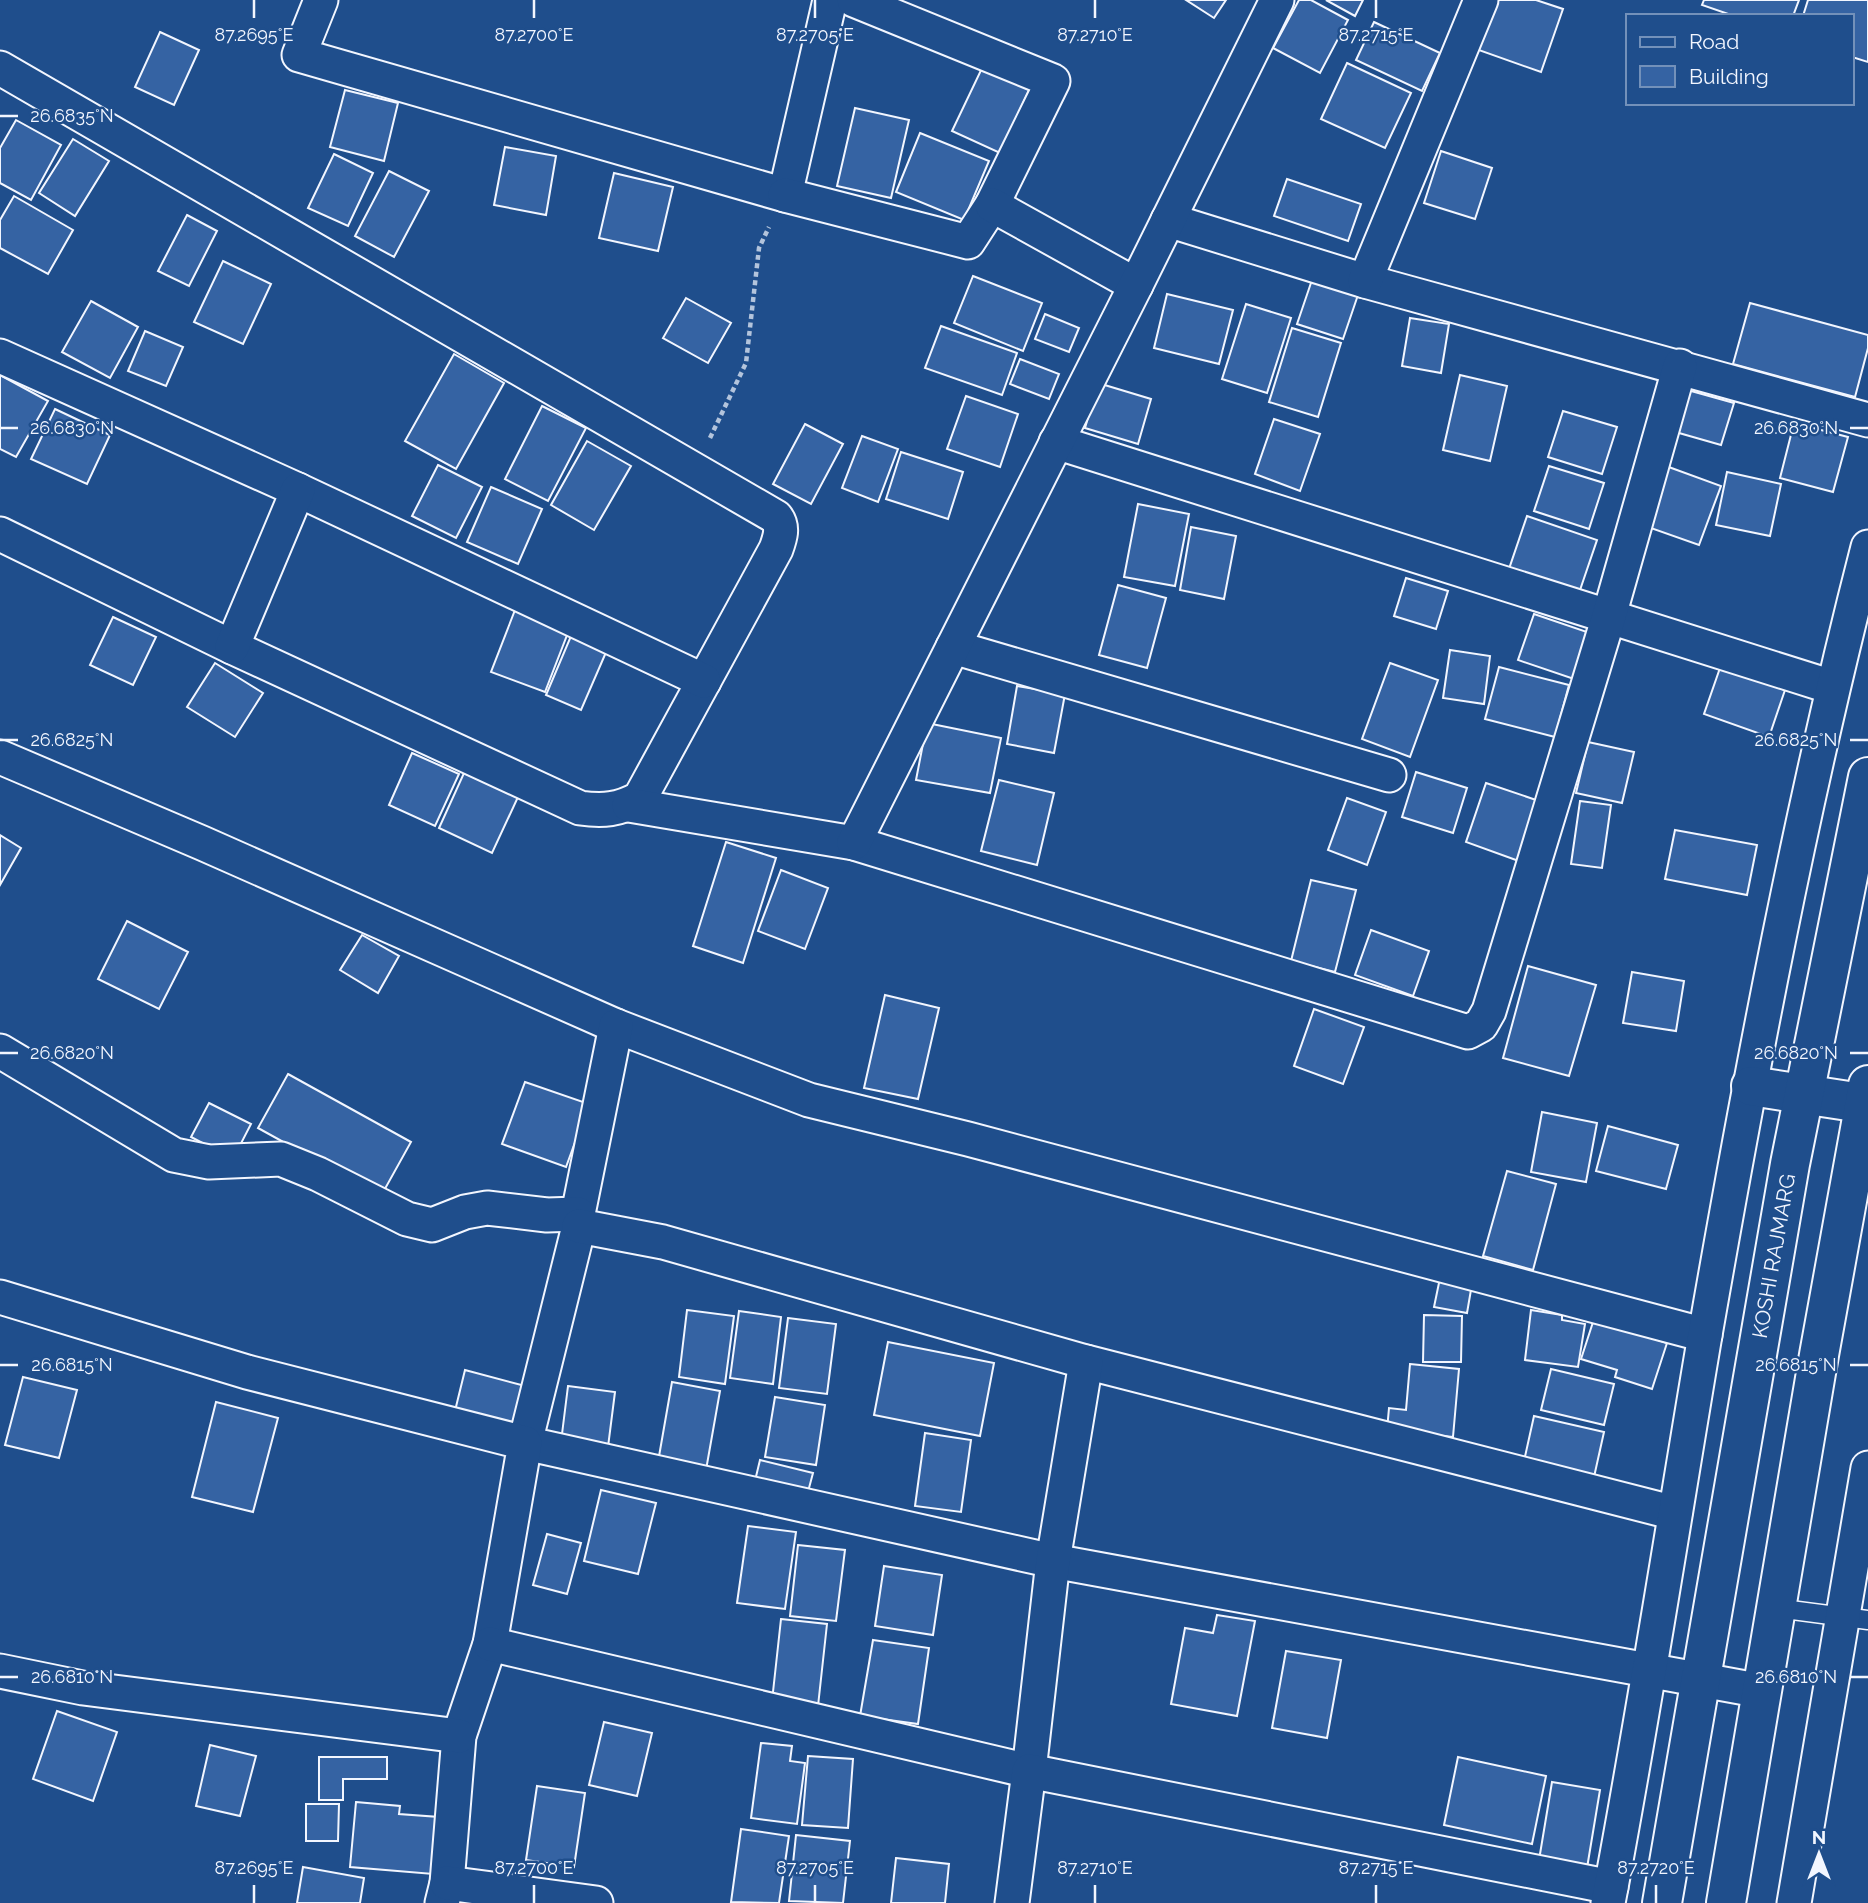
<svg xmlns="http://www.w3.org/2000/svg" width="1868" height="1903" viewBox="0 0 1868 1903" font-family="Raleway,sans-serif">
  <style>
    .building { fill: #3563a3; stroke: #f2f6ff; stroke-width: 2 }
    .lines { fill: none; stroke-linecap: round; stroke-linejoin: round }
    .lane-casing { stroke: #f2f6ff; stroke-width: 21 }
    .street-casing { stroke: #f2f6ff; stroke-width: 37 }
    .primary-casing { stroke: #f2f6ff; stroke-width: 42 }
    .path { stroke: #b3c4dc; stroke-width: 4.5; stroke-dasharray: 5 3.5; stroke-linecap: butt }
    .lane { stroke: #1f4e8c; stroke-width: 18 }
    .street { stroke: #1f4e8c; stroke-width: 33 }
    .primary { stroke: #1f4e8c; stroke-width: 38 }
    .ticks { fill: none; stroke: #f2f6ff; stroke-width: 2.5 }
    .labels { text-anchor: middle; stroke-width: 5; stroke-linejoin: round; paint-order: stroke }
    .street-label { font-size: 21px; fill: #f2f6ff; stroke: #1f4e8c }
    .ticks-label { font-size: 18px; text-anchor: middle; fill: #f2f6ff; stroke: #1f4e8c; stroke-width: 5; stroke-linejoin: round; paint-order: stroke }
  </style>
  <rect width="100%" height="100%" fill="#1f4e8c"/>
  <g class="building">
    <polygon points="1186,0 1226,0 1214,18"/>
    <polygon points="1299,0 1311,0 1348,20 1320,73 1273,48"/>
    <polygon points="1326,0 1363,0 1355,16"/>
    <polygon points="1490,0 1536,0 1563,9 1541,72 1473,48"/>
    <polygon points="1704,0 1799,0 1793,16 1734,16 1702,5"/>
    <polygon points="1808,0 1868,0 1868,62 1852,57 1852,16 1803,16"/>
    <polygon points="1374,22 1440,53 1422,91 1356,60"/>
    <polygon points="160,32 199,50 174,105 135,87"/>
    <polygon points="1347,63 1411,93 1385,148 1321,119"/>
    <polygon points="983,66 1030,88 1000,153 952,131"/>
    <polygon points="345,90 398,103 384,161 330,147"/>
    <polygon points="855,108 909,120 891,198 837,186"/>
    <polygon points="16,120 61,145 31,200 0,183 0,148"/>
    <polygon points="920,133 989,161 964,220 896,192"/>
    <polygon points="73,139 109,161 75,216 39,193"/>
    <polygon points="505,147 556,156 546,215 494,205"/>
    <polygon points="1441,151 1492,168 1475,219 1424,203"/>
    <polygon points="334,154 373,173 348,226 308,208"/>
    <polygon points="389,171 429,191 394,257 355,236"/>
    <polygon points="614,173 673,187 658,251 599,238"/>
    <polygon points="1287,179 1361,204 1348,241 1274,216"/>
    <polygon points="14,196 73,230 48,274 0,248 0,220"/>
    <polygon points="187,215 217,231 189,286 158,271"/>
    <polygon points="223,261 271,284 243,344 194,322"/>
    <polygon points="973,276 1042,303 1023,351 954,323"/>
    <polygon points="1313,277 1359,292 1343,339 1297,324"/>
    <polygon points="1167,294 1233,310 1219,364 1154,348"/>
    <polygon points="686,298 731,323 708,363 663,338"/>
    <polygon points="91,301 138,327 110,378 62,352"/>
    <polygon points="1750,303 1868,335 1868,348 1855,397 1733,364"/>
    <polygon points="1246,304 1291,318 1267,393 1222,379"/>
    <polygon points="1045,314 1079,328 1069,352 1035,339"/>
    <polygon points="1410,318 1449,324 1441,373 1402,366"/>
    <polygon points="941,326 1017,353 1002,395 925,368"/>
    <polygon points="1292,328 1341,343 1318,417 1269,402"/>
    <polygon points="145,331 183,347 166,386 128,371"/>
    <polygon points="454,354 504,383 456,469 405,441"/>
    <polygon points="1020,359 1059,374 1049,399 1010,384"/>
    <polygon points="0,375 48,401 16,457 0,449"/>
    <polygon points="1460,375 1507,386 1490,461 1443,450"/>
    <polygon points="1098,383 1151,399 1138,444 1085,428"/>
    <polygon points="1684,389 1734,403 1721,445 1672,431"/>
    <polygon points="966,396 1018,414 1000,467 947,449"/>
    <polygon points="542,406 586,428 548,501 505,479"/>
    <polygon points="55,409 110,435 87,484 31,459"/>
    <polygon points="1563,411 1617,427 1602,474 1548,457"/>
    <polygon points="1274,419 1320,434 1300,491 1255,474"/>
    <polygon points="1794,423 1848,437 1833,492 1780,478"/>
    <polygon points="805,424 843,444 811,504 773,484"/>
    <polygon points="862,436 898,449 878,502 842,488"/>
    <polygon points="587,441 631,466 594,530 551,505"/>
    <polygon points="901,452 963,472 948,519 886,499"/>
    <polygon points="438,465 482,487 456,538 412,516"/>
    <polygon points="1549,466 1604,483 1589,529 1534,511"/>
    <polygon points="1666,466 1721,486 1699,545 1645,526"/>
    <polygon points="1727,472 1781,484 1770,536 1716,525"/>
    <polygon points="491,487 542,509 518,564 467,542"/>
    <polygon points="1138,504 1189,514 1175,586 1124,577"/>
    <polygon points="1527,516 1597,540 1579,593 1509,569"/>
    <polygon points="1191,527 1236,536 1224,599 1180,590"/>
    <polygon points="1406,578 1448,591 1436,629 1394,616"/>
    <polygon points="1118,585 1166,598 1147,668 1099,655"/>
    <polygon points="515,610 569,630 545,692 491,672"/>
    <polygon points="1534,614 1590,633 1574,679 1518,660"/>
    <polygon points="113,617 156,637 133,685 90,665"/>
    <polygon points="571,636 607,650 581,710 546,695"/>
    <polygon points="1450,650 1490,656 1484,704 1443,698"/>
    <polygon points="215,663 263,693 235,737 187,707"/>
    <polygon points="1390,663 1438,680 1410,757 1362,739"/>
    <polygon points="1499,667 1569,685 1555,737 1485,719"/>
    <polygon points="1720,668 1785,690 1769,737 1704,714"/>
    <polygon points="1017,686 1065,694 1054,753 1007,744"/>
    <polygon points="927,723 1001,738 990,793 916,780"/>
    <polygon points="1588,742 1634,752 1622,803 1576,793"/>
    <polygon points="412,753 459,774 435,826 389,805"/>
    <polygon points="1416,772 1467,788 1453,833 1402,817"/>
    <polygon points="464,773 518,797 492,853 439,828"/>
    <polygon points="999,780 1054,793 1037,865 981,851"/>
    <polygon points="1486,783 1548,804 1527,864 1466,842"/>
    <polygon points="1347,798 1386,812 1367,865 1328,850"/>
    <polygon points="1580,801 1611,805 1602,868 1571,864"/>
    <polygon points="1675,830 1757,845 1747,895 1665,879"/>
    <polygon points="0,835 21,848 0,885"/>
    <polygon points="726,842 776,858 743,963 693,946"/>
    <polygon points="781,870 828,888 805,949 758,931"/>
    <polygon points="1311,880 1356,890 1335,972 1291,961"/>
    <polygon points="127,921 188,952 159,1009 98,979"/>
    <polygon points="1371,930 1429,951 1413,996 1355,975"/>
    <polygon points="362,935 399,956 378,993 340,970"/>
    <polygon points="1528,966 1596,985 1569,1076 1503,1058"/>
    <polygon points="1632,972 1684,981 1676,1031 1623,1023"/>
    <polygon points="885,995 939,1008 918,1099 864,1088"/>
    <polygon points="1314,1009 1364,1027 1343,1084 1294,1066"/>
    <polygon points="288,1074 411,1142 381,1196 258,1128"/>
    <polygon points="525,1082 589,1104 566,1167 502,1144"/>
    <polygon points="209,1103 251,1124 233,1159 191,1137"/>
    <polygon points="1542,1112 1597,1123 1586,1182 1531,1172"/>
    <polygon points="1608,1126 1678,1145 1666,1189 1596,1171"/>
    <polygon points="1507,1171 1556,1184 1533,1270 1483,1256"/>
    <polygon points="1440,1278 1472,1284 1467,1313 1434,1307"/>
    <polygon points="687,1310 734,1316 725,1384 679,1377"/>
    <polygon points="1531,1310 1562,1315 1562,1320 1585,1324 1578,1367 1525,1360"/>
    <polygon points="739,1311 781,1317 773,1384 730,1378"/>
    <polygon points="1424,1315 1462,1316 1461,1362 1423,1362"/>
    <polygon points="788,1318 836,1324 827,1394 779,1388"/>
    <polygon points="1594,1319 1667,1343 1652,1389 1615,1377 1617,1370 1581,1359"/>
    <polygon points="888,1342 994,1363 980,1436 874,1415"/>
    <polygon points="1410,1364 1459,1369 1453,1437 1387,1430 1389,1408 1406,1410"/>
    <polygon points="1551,1369 1614,1384 1604,1425 1541,1410"/>
    <polygon points="465,1370 529,1387 516,1436 453,1419"/>
    <polygon points="23,1377 77,1390 59,1458 5,1445"/>
    <polygon points="672,1382 720,1391 706,1470 658,1462"/>
    <polygon points="568,1386 615,1392 608,1447 561,1442"/>
    <polygon points="775,1397 825,1405 816,1465 765,1457"/>
    <polygon points="216,1402 278,1418 253,1512 192,1497"/>
    <polygon points="1534,1416 1604,1432 1594,1477 1524,1461"/>
    <polygon points="925,1433 971,1440 961,1512 915,1506"/>
    <polygon points="760,1460 813,1473 805,1503 753,1489"/>
    <polygon points="601,1490 656,1503 638,1574 584,1561"/>
    <polygon points="748,1526 796,1532 785,1609 737,1603"/>
    <polygon points="547,1534 581,1543 567,1594 533,1585"/>
    <polygon points="798,1545 845,1550 836,1621 790,1616"/>
    <polygon points="884,1566 942,1575 933,1635 875,1626"/>
    <polygon points="1217,1615 1255,1621 1237,1716 1171,1704 1185,1628 1213,1633"/>
    <polygon points="781,1619 827,1624 818,1706 772,1701"/>
    <polygon points="873,1640 929,1648 918,1724 860,1716"/>
    <polygon points="1286,1651 1341,1660 1327,1738 1272,1728"/>
    <polygon points="57,1711 117,1732 93,1801 33,1779"/>
    <polygon points="604,1722 652,1733 637,1796 589,1785"/>
    <polygon points="761,1743 792,1746 790,1761 805,1763 797,1824 751,1818"/>
    <polygon points="210,1745 256,1756 240,1816 196,1806"/>
    <polygon points="808,1756 853,1759 848,1828 802,1825"/>
    <polygon points="319,1757 387,1757 387,1779 343,1779 343,1800 319,1800"/>
    <polygon points="1458,1757 1546,1776 1532,1844 1444,1825"/>
    <polygon points="1552,1782 1600,1790 1586,1874 1538,1866"/>
    <polygon points="537,1786 585,1793 574,1867 526,1860"/>
    <polygon points="356,1802 400,1806 399,1814 439,1817 433,1874 350,1867"/>
    <polygon points="306,1804 339,1804 338,1841 306,1841"/>
    <polygon points="741,1829 789,1836 779,1903 731,1902"/>
    <polygon points="796,1835 850,1841 843,1903 789,1901"/>
    <polygon points="896,1858 949,1864 945,1903 891,1903"/>
    <polygon points="303,1867 364,1878 360,1903 297,1903"/>
  </g>
  <g class="lines">
    <defs>
      <polyline id="lane" points="1776,1608 1868,1620"/>
      <g id="street">
        <polyline points="321,0 299,55 785,195 830,0"/>
        <path d="M0 68 776 517C784 527 780 538 776 549L640 798C619 810 603 811 580 808L232 647 0 534"/>
        <polyline points="785,195 968,242 992,205 1053,81 854,0"/>
        <polyline points="992,205 1136,285"/>
        <polyline points="1168,220 1365,281 1868,420"/>
        <polyline points="1365,281 1481,0"/>
        <polyline points="0,356 298,490 704,681"/>
        <polyline points="1056,442 1832,687"/>
        <polyline points="232,647 298,490"/>
        <polyline points="953,647 1389,775"/>
        <polyline points="0,757 202,843 616,1026 809,1100 968,1139 1705,1335"/>
        <polyline points="629,805 854,843 1468,1032 1481,1025 1489,1011 1609,616 1680,366"/>
        <polyline points="854,843 1136,285 1277,0"/>
        <polyline points="616,1026 578,1214 579,1226 525,1443 1053,1561 1762,1691"/>
        <polyline points="0,1051 174,1155 209,1162 281,1159 318,1174 407,1219 432,1225 465,1212 487,1208 547,1215 578,1214"/>
        <polyline points="0,1297 247,1372 525,1443 490,1644 459,1736 447,1883 442,1903"/>
        <polyline points="1086,1362 1675,1513"/>
        <polyline points="490,1644 1029,1771 1053,1561 1086,1362 663,1242 579,1226"/>
        <polyline points="0,1671 83,1688 459,1736"/>
        <polyline points="447,1883 596,1903"/>
        <polyline points="1012,1903 1029,1771 1611,1887"/>
        <path d="M1608 1903C1644 1714 1673 1524 1705 1335 1751 1071 1801 807 1868 547"/>
        <polyline points="1794,1903 1868,1468"/>
      </g>
      <g id="primary">
        <polyline points="1751,1086 1868,1104"/>
        <polyline points="1662,1903 1790,1164 1868,777"/>
        <polyline points="1726,1903 1819,1355 1868,1085"/>
      </g>
    </defs>
    <use href="#lane" class="lane-casing"/>
    <use href="#street" class="street-casing"/>
    <use href="#primary" class="primary-casing"/>
    <polyline class="path" points="710,438 746,363 759,248 769,227"/>
    <use href="#lane" class="lane"/>
    <use href="#street" class="street"/>
    <use href="#primary" class="primary"/>
  </g>
  <path class="ticks" d="M254 0V18M534 0V18M815 0V18M1095 0V18M1376 0V18M0 116H18M0 428H18M1850 428H1868M0 740H18M1850 740H1868M0 1053H18M1850 1053H1868M0 1365H18M1850 1365H1868M0 1677H18M1850 1677H1868M254 1885V1903M534 1885V1903M815 1885V1903M1095 1885V1903M1376 1885V1903M1656 1885V1903"/>
  <g class="labels">
    <g class="street-label">
      <text transform="translate(1774 1256) rotate(-80)" y="7">KOSHI RAJMARG</text>
    </g>
  </g>
  <g class="ticks-label">
    <text x="254" y="41">87.2695°E</text>
    <text x="534" y="41">87.2700°E</text>
    <text x="815" y="41">87.2705°E</text>
    <text x="1095" y="41">87.2710°E</text>
    <text x="1376" y="41">87.2715°E</text>
    <text x="72" y="122">26.6835°N</text>
    <text x="72" y="434">26.6830°N</text>
    <text x="1796" y="434">26.6830°N</text>
    <text x="72" y="746">26.6825°N</text>
    <text x="1796" y="746">26.6825°N</text>
    <text x="72" y="1059">26.6820°N</text>
    <text x="1796" y="1059">26.6820°N</text>
    <text x="72" y="1371">26.6815°N</text>
    <text x="1796" y="1371">26.6815°N</text>
    <text x="72" y="1683">26.6810°N</text>
    <text x="1796" y="1683">26.6810°N</text>
    <text x="254" y="1874">87.2695°E</text>
    <text x="534" y="1874">87.2700°E</text>
    <text x="815" y="1874">87.2705°E</text>
    <text x="1095" y="1874">87.2710°E</text>
    <text x="1376" y="1874">87.2715°E</text>
    <text x="1656" y="1874">87.2720°E</text>
  </g>
  <rect x="1626" y="14" width="228" height="91" fill="#1f4e8c" stroke="#7391ba" stroke-width="2"/>
  <rect x="1640" y="37" width="35" height="10" fill="#1f4e8c" stroke="#7391ba" stroke-width="2"/>
  <text x="1689" y="49" font-size="21" fill="#f2f6ff">Road</text>
  <rect x="1640" y="66" width="35" height="21" fill="#3563a3" stroke="#7391ba" stroke-width="2"/>
  <text x="1689" y="84" font-size="21" fill="#f2f6ff">Building</text>
  <g transform="translate(1819 1854)" stroke="#1f4e8c" stroke-width="5" paint-order="stroke">
  <path d="M0-5L12 26L0 18L-12 26Z" fill="#f2f6ff"/>
  <text y="-10" font-size="19" font-weight="bold" text-anchor="middle" fill="#f2f6ff">N</text>
  </g>
</svg>
